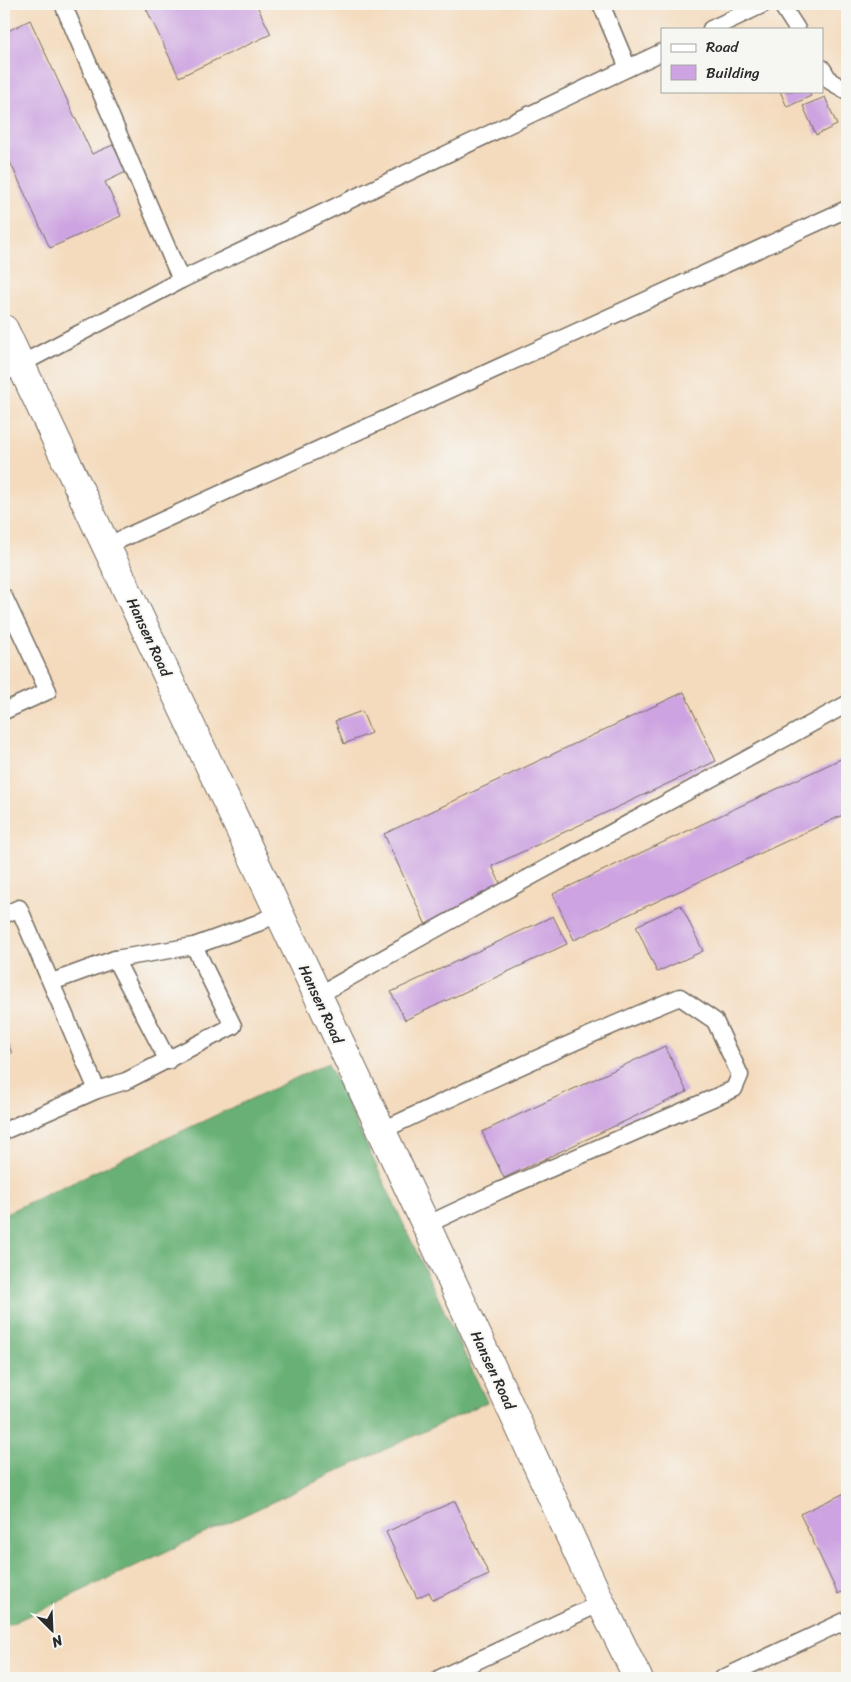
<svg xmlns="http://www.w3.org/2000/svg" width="851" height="1682" viewBox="0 0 851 1682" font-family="Sriracha,sans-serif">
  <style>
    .forest { fill: #68b075; stroke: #4a6e50 }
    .building { fill: #cda4e1 }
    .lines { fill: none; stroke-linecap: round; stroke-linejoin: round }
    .lane-casing { stroke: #71695e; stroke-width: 19 }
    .street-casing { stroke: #71695e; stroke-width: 30 }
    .lane { stroke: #fff; stroke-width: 16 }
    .street { stroke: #fff; stroke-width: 28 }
    .labels { text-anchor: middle; stroke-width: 4; stroke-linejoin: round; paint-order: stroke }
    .street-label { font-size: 15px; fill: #2b2b2b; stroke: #f6f6f2 }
  </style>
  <rect width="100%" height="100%" fill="#f6f6f2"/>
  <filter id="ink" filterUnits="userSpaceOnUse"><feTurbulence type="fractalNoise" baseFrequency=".02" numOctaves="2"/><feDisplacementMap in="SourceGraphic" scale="10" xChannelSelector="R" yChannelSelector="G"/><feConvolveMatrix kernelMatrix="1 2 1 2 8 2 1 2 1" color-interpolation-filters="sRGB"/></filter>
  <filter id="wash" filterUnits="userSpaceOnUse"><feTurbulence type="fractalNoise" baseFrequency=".0096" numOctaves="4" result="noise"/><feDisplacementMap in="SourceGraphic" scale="20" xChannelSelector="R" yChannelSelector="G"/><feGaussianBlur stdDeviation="1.12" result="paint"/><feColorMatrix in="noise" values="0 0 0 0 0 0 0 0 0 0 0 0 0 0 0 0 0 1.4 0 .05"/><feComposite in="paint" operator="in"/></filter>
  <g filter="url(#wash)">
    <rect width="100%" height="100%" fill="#f4dbbe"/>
    <polygon class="forest" points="328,1063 487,1402 4,1627 4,1214"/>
    <g id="blocks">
      <g class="building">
        <polygon points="144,4 256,4 271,34 179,77"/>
        <polygon points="30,20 92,154 113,145 126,172 105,182 121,216 50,248 4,149 4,33"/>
        <polygon points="780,91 809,91 811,96 787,107"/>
        <polygon points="825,97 837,125 816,135 803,106"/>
        <polygon points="684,692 716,761 492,866 503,889 426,925 384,834"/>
        <polygon points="362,711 371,733 344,744 335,721"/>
        <polygon points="847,756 847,813 574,940 553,894"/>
        <polygon points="681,905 703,951 657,972 636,926"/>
        <polygon points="553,916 567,944 405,1020 391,992"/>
        <polygon points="4,1035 12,1053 4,1057"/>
        <polygon points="665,1046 687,1092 504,1178 482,1132"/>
        <polygon points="847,1492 847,1589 838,1594 800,1514"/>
        <polygon points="455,1501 489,1575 433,1600 429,1592 417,1598 386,1532"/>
      </g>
    </g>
  </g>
  <g filter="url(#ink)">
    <use href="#blocks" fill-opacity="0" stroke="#71695e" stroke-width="1"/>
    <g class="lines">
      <defs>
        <g id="lane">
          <polyline points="601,4 628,68"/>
          <polyline points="781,4 797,29"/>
          <polyline points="65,9 181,280"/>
          <polyline points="711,29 764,4"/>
          <polyline points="822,68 830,81 847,91"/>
          <polyline points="4,373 181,280 662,52"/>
          <polyline points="106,546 847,209"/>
          <polyline points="4,597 48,691 4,711"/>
          <polyline points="4,915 19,908 97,1090 4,1131"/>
          <polyline points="115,959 168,1061"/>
          <polyline points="52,982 115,959 194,946 258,923 278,913"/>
          <path d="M317 996C492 895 671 802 847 704"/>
          <polyline points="97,1090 126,1081 233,1026 194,946"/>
          <path d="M381 1131C480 1084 579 1038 680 997L715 1021 740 1075 734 1089 501 1190 426 1225"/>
          <polyline points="440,1678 601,1603"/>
          <polyline points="723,1678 847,1620"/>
        </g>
        <polyline id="street" points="4,329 426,1225 601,1603 638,1678"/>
      </defs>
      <use href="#lane" class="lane-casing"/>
      <use href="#street" class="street-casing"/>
      <use href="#lane" class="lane"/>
      <use href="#street" class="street"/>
    </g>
  </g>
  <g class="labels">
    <g class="street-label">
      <text transform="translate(149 637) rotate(65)" y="5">Hansen Road</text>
      <text transform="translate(321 1004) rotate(65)" y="5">Hansen Road</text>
      <text transform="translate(493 1370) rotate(65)" y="5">Hansen Road</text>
    </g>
  </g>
  <rect width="851" height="1682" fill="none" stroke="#f6f6f2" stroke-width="20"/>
  <rect x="661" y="28" width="162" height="65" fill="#f6f6f2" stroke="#a5a5a2"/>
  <rect x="671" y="44" width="25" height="8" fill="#ffffff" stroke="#a5a5a2"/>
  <text x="706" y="52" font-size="15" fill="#2b2b2b">Road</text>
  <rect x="671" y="65" width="25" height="15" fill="#cda4e1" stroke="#a5a5a2"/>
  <text x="706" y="78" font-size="15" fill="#2b2b2b">Building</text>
  <g transform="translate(52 1630) rotate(156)" stroke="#f6f6f2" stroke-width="4" paint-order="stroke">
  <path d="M0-4L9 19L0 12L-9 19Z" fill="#2b2b2b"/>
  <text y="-8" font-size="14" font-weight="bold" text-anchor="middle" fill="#2b2b2b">N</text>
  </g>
</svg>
